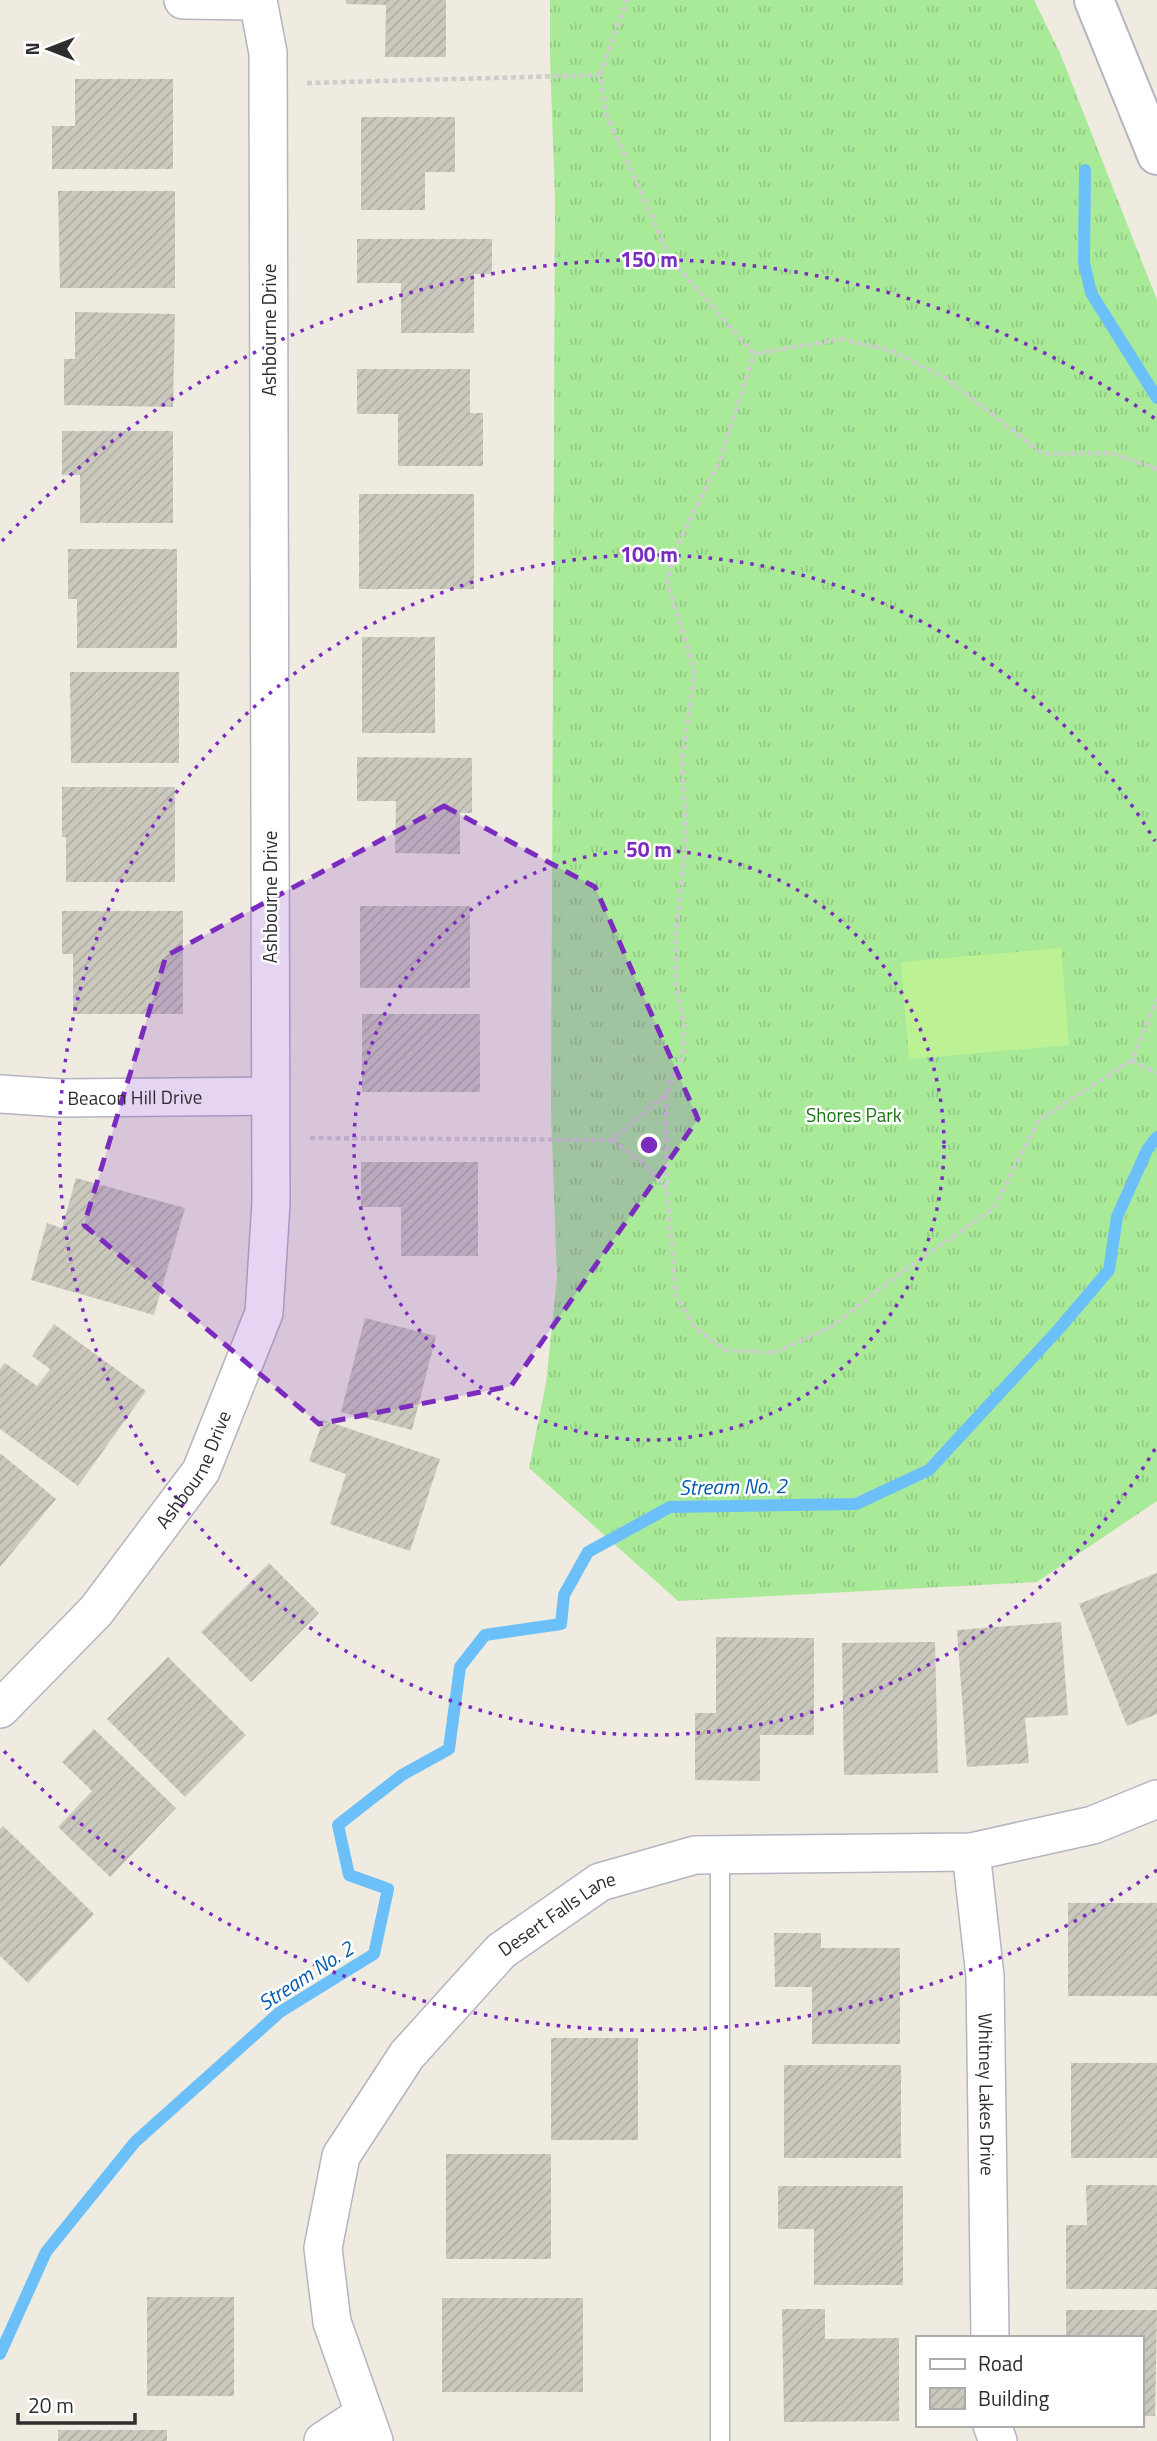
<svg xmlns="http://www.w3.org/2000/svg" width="1157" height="2441" viewBox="0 0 1157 2441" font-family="'Titillium Web',sans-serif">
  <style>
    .grass { fill: url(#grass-tufts) }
    .pitch { fill: #bdf294 }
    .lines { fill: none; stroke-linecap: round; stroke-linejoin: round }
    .stream { stroke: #6cc0f9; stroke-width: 12 }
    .building { fill: url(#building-hatch) }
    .lane-casing { stroke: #b4b4c2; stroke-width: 21 }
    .street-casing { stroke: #b4b4c2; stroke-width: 40 }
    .secondary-casing { stroke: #b4b4c2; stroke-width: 42 }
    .path { stroke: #cdcdcd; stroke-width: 4.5; stroke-dasharray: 5 3.5; stroke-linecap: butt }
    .lane { stroke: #fff; stroke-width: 18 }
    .street { stroke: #fff; stroke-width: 37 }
    .secondary { stroke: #fff; stroke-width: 38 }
    .marked { fill: #7b2cbf; fill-opacity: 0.2; stroke: #7b2cbf; stroke-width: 5; stroke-dasharray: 14 9; stroke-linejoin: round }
    .ring { fill: none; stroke: #7b2cbf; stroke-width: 3.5; stroke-dasharray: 3.5 7 }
    .labels { text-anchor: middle; stroke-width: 5; stroke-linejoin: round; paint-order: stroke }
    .street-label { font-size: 19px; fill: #2e2e2e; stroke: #fff }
    .park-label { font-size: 19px; fill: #1c7415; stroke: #fff }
    .water-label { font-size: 21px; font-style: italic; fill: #025bae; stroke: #fff }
    .centre { fill: #7b2cbf; stroke: #fff; stroke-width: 3.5 }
    .ring-label { font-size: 21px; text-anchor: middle; font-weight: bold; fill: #7b2cbf; stroke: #fff; stroke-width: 5; stroke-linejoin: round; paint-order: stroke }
  </style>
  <defs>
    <pattern id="grass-tufts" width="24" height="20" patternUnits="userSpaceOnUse" patternTransform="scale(1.75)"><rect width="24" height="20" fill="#a9ea99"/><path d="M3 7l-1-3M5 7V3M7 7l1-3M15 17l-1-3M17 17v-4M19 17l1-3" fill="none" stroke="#92c984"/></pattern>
    <pattern id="building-hatch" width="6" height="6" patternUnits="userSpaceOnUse" patternTransform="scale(1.75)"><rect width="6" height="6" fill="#cbc9be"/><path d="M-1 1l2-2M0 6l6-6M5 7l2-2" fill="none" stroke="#afada4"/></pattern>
  </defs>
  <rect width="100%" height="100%" fill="#f0ebe0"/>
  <polygon class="grass" points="550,0 1034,0 1060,53 1157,300 1157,1501 1037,1582 678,1601 529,1468 546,1383 557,1278 551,1112 555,198 550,58"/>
  <polygon class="pitch" points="1061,948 1069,1045 909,1059 901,962"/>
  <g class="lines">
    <g class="stream">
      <polyline points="1085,170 1084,262 1091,293 1157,398"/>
      <polyline points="0,2354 46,2252 135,2142 280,2012 374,1954 388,1889 349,1875 338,1825 402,1775 449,1749 460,1667 485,1635 561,1624 564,1595 588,1552 670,1507 856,1504 929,1470 1058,1330 1109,1270 1117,1217 1147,1150 1157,1137"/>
    </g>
  </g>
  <g class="building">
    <polygon points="346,0 446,0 446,57 385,57 386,5 346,4"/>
    <polygon points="75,79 173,79 173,169 52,169 52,126 75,126"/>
    <polygon points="361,117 455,117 455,172 425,172 425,210 361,210"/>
    <polygon points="58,191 175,191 175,288 60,288"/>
    <polygon points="357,239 492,239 492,274 474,274 474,333 401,333 401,283 357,283"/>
    <polygon points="75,312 175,314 173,407 64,405 64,359 75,359"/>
    <polygon points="357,369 470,369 470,413 483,413 483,466 398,466 398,414 357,414"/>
    <polygon points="62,431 173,431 173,523 80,523 80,475 62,475"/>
    <rect x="359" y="494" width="115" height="95"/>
    <polygon points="68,549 177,549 177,648 77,648 77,599 68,599"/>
    <rect x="362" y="637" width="73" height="96"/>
    <polygon points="70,672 179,672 179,763 71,763"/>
    <polygon points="357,757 472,758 472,813 460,813 460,854 395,853 396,801 357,801"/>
    <polygon points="62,787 175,787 175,882 66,882 66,837 62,837"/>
    <rect x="360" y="906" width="110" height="82"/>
    <polygon points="62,911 183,911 183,1014 73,1014 73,954 62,954"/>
    <rect x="362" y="1014" width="118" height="78"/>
    <polygon points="361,1162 478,1162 478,1256 401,1256 401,1207 361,1207"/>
    <polygon points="76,1178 185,1208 154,1315 31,1280 47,1223 62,1228"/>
    <polygon points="365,1318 436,1336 412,1430 341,1412"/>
    <polygon points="54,1324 146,1391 78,1486 0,1429 0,1369 5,1363 37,1386 50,1369 32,1356"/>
    <polygon points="323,1420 440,1459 410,1551 330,1524 346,1474 309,1461"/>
    <polygon points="0,1453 56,1499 0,1567"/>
    <polygon points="269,1563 319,1613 251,1682 201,1632"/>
    <polygon points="1157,1573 1157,1714 1127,1726 1079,1604"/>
    <polygon points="1061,1622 1068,1715 1025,1718 1029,1763 967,1767 957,1630"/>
    <polygon points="716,1637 814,1638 814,1735 760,1735 760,1781 695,1780 695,1713 716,1713"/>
    <polygon points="935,1642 938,1773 844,1775 842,1643"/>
    <polygon points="168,1657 246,1735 185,1797 107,1719"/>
    <polygon points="94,1729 176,1808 110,1877 58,1827 92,1791 62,1762"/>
    <polygon points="3,1826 94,1914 28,1983 0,1956 0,1829"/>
    <rect x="1068" y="1903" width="89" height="93"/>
    <polygon points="774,1933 821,1933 821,1948 900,1948 900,2044 812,2044 812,1987 775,1987"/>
    <rect x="551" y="2038" width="87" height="102"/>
    <rect x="1071" y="2063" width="86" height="95"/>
    <rect x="784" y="2065" width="117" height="93"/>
    <rect x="446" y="2154" width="105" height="105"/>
    <polygon points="1086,2185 1157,2185 1157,2289 1066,2289 1066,2225 1087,2225"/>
    <polygon points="778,2186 903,2186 903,2285 814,2285 814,2229 778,2229"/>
    <rect x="147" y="2297" width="87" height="99"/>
    <rect x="442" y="2298" width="141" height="94"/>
    <polygon points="782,2309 825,2309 825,2339 899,2338 899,2421 784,2422"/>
    <polygon points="1066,2310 1157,2310 1155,2416 1141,2416 1141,2338 1066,2338"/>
    <rect x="58" y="2430" width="109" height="11"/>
  </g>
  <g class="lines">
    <defs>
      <polyline id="lane" points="720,1855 720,2441"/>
      <g id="street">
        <polyline points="183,0 258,1"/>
        <path id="s1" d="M0 1094 60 1098 270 1096"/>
        <path id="s2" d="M0 1709 96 1611 201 1471 264 1313 271 1203 268 53 258 0"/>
        <path id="s3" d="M971 1852 985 1976 990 2338"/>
        <polyline points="992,2425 998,2441"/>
        <polyline points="323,2441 364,2414"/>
        <path id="s4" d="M374 2441 332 2322 323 2248 341 2156 407 2055 501 1951 600 1882 695 1855 971 1852 1093 1825 1157 1799"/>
      </g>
      <polyline id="secondary" points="1094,0 1157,155"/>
    </defs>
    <use href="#lane" class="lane-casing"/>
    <use href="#street" class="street-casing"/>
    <use href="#secondary" class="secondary-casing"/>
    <g class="path">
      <polyline points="600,75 627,0"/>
      <polyline points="307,83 600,75 606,113 670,258 754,354 841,339 893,351 947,379 1043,454 1111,453 1157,469"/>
      <polyline points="1132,1060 1157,1074"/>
      <polyline points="666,1095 667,1188"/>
      <polyline points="310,1138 612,1140 666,1094 684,1051 684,1024 676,985 676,932 686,841 682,759 695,672 667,582 674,552 720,460 754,354"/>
      <polyline points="612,1140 642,1162 667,1189 676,1295 694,1327 725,1350 774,1353 831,1327 903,1271 993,1209 1039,1120 1132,1060 1157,998"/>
    </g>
    <use href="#lane" class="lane"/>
    <use href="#street" class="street"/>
    <use href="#secondary" class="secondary"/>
  </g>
  <path class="marked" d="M444 806 595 887 698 1119 511 1386 319 1424 84 1225 166 956Z"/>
  <g class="ring">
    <circle cx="649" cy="1145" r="295"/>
    <path d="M1155 1449A590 590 0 1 1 1155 841"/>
    <path d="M1157 1870A885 885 0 0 1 2 1749M2 541A885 885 0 0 1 1157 420"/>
  </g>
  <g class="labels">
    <g class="street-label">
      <text transform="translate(269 330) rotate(-90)" y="7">Ashbourne Drive</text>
      <text transform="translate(270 897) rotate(-90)" y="7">Ashbourne Drive</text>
      <text dy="7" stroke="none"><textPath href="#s1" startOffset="135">Beacon Hill Drive</textPath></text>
      <text dy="7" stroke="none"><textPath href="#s2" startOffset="310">Ashbourne Drive</textPath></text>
      <text dy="7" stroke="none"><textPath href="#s4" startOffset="623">Desert Falls Lane</textPath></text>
      <text dy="7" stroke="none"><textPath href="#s3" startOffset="243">Whitney Lakes Drive</textPath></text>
    </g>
    <g class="park-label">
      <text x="854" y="1122">Shores Park</text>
    </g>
    <g class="water-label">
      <text transform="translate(733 1487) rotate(-1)" y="7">Stream No. 2</text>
      <text transform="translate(306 1976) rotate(-33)" y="7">Stream No. 2</text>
    </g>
  </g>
  <circle cx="649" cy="1145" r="10" class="centre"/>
  <g class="ring-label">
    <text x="649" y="267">150 m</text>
    <text x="649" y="562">100 m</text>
    <text x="649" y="857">50 m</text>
  </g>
  <rect x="916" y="2336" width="228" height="91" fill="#ffffff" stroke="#ababab" stroke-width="2"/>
  <rect x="930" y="2359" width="35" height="10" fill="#ffffff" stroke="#ababab" stroke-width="2"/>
  <text x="978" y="2371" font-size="21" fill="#2e2e2e">Road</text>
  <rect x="930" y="2388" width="35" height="21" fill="url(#building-hatch)" stroke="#ababab" stroke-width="2"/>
  <text x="978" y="2406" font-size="21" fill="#2e2e2e">Building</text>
  <g transform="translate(49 49) rotate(270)" stroke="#ffffff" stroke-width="5" paint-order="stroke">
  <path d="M0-5L12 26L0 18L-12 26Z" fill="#2e2e2e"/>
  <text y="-10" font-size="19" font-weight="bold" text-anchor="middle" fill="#2e2e2e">N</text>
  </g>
  <path d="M18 2413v10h117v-10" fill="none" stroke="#2e2e2e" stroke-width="3.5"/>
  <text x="28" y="2413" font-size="21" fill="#2e2e2e" stroke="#ffffff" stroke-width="5" paint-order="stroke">20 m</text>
</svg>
